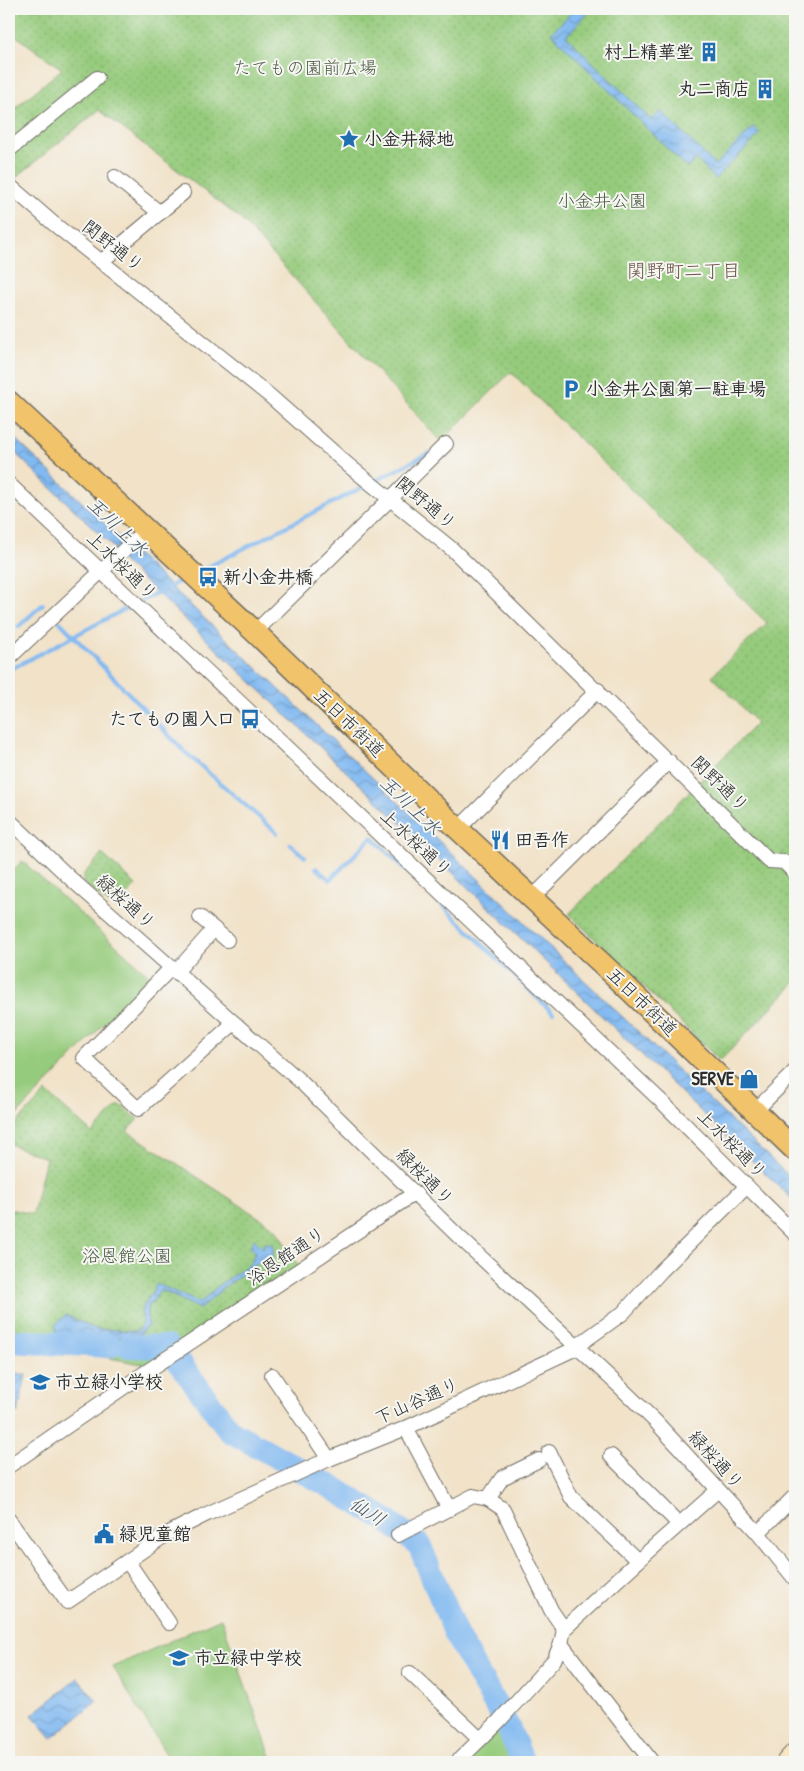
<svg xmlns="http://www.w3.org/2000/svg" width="804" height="1771" viewBox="0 0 804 1771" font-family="'Patrick Hand','Klee One',sans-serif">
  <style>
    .grass { fill: #95cb7c; stroke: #607b54 }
    .park { fill: url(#park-dots); stroke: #607b54 }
    .water { fill: url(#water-waves); stroke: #56728e }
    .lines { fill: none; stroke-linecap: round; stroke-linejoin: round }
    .stream { stroke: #81b9f1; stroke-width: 4 }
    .river { stroke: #81b9f1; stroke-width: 24 }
    .street-casing { stroke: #706b62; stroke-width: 16 }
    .secondary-casing { stroke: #706b62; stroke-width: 21 }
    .primary-casing { stroke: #706b62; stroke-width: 24 }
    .street { stroke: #fff; stroke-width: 14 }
    .secondary { stroke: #f9e7c3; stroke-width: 19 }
    .primary { stroke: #f1c36a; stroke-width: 21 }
    .labels { text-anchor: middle; stroke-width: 4; stroke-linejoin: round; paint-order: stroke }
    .poi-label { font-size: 18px; font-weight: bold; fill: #2b2b2b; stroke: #f6f6f2; text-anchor: start }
    .park-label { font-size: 18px; fill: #4b5b43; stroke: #f6f6f2 }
    .street-label { font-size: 18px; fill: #2b2b2b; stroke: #f6f6f2 }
    .neighbourhood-label { font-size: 19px; fill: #6e574a; stroke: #f6f6f2 }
    .water-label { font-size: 19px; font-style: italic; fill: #455666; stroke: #f6f6f2 }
  </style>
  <defs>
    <pattern id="park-dots" width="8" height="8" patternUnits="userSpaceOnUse" patternTransform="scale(1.25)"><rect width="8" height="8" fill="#95cb7c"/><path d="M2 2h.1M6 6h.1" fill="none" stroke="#81ae6b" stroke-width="1.8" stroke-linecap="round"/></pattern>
    <pattern id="water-waves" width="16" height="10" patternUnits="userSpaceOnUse" patternTransform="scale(1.25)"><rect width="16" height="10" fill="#81b9f1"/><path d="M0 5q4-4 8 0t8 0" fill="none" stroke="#6a97c3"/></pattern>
  </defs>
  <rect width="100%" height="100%" fill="#f6f6f2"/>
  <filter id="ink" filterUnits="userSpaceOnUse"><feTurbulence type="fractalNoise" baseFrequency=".02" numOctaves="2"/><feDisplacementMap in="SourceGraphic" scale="10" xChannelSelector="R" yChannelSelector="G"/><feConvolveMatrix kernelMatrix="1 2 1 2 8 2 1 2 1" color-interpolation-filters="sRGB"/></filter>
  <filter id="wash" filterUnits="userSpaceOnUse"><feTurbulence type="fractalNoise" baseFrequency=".0096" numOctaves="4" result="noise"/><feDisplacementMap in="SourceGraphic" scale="20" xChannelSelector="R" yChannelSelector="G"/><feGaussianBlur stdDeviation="1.12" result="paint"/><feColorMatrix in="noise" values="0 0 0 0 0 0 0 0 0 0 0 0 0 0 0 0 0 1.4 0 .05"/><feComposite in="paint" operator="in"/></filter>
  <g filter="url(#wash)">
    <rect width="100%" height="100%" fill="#f1e2c8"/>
    <g class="grass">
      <polygon points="22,861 150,976 9,1123 9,875"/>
      <polygon points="221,1618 273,1762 171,1762 113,1667"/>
      <polygon points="500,1728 516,1762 466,1762"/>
    </g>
    <g class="park">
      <polygon points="9,9 795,9 795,983 720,1061 569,914 757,723 712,676 767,623 511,372 441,442 241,219 99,110 9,183 9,113 62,69 9,31"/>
      <polygon points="102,854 136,885 118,905 110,905 83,883 83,875"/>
      <polygon points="46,1092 92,1133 119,1104 138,1119 127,1131 275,1228 299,1266 152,1366 9,1339 9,1209 33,1214 46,1158 9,1144 9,1131"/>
    </g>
    <g class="water">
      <polygon points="575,9 592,9 566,36 651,120 661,111 715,165 754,127 760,134 715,179 696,159 687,168 551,33"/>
      <polygon points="9,433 417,820 795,1182 795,1202 425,846 123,561 111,545 9,447"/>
      <polygon points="254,1239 263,1248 265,1243 273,1244 273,1257 271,1261 258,1263 223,1288 200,1309 161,1290 147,1309 148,1325 138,1336 59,1341 55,1325 66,1315 95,1329 137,1331 143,1323 141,1310 157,1284 200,1303 219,1285 251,1263 255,1252 250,1247"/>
      <polygon points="9,1372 26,1375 18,1412 9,1410"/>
      <polygon points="78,1678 97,1701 52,1738 32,1715"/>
    </g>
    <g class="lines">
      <g class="stream">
        <polyline points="373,482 429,453"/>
        <polyline points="200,571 367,485"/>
        <polyline points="166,588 187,578"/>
        <polyline points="140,602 160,591"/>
        <polyline points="60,622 185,752 277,833"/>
        <polyline points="18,627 43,604"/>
        <polyline points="9,670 133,605"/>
        <polyline points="290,844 305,857"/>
        <polyline points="316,868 330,880 372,837 553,1013"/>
      </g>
      <g class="river">
        <polyline points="9,1341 110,1346"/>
        <polyline points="129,1346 168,1347 230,1431 328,1485 386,1520 419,1544 457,1637 508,1727 523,1762"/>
      </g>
    </g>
  </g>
  <g filter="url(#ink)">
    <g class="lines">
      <defs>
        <g id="street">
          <polyline points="9,150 97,78"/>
          <polyline points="115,177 160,213"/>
          <polyline points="9,185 54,224 270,396 348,465 453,550 769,861 784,862 795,873"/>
          <polyline points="102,261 183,193"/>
          <polyline points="9,484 661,1101 795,1234"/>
          <polyline points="255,632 446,444"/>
          <polyline points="9,658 145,530"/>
          <polyline points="9,820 71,879 300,1081 457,1235 619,1386 656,1422 758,1533 795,1579"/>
          <polyline points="458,829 598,690"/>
          <polyline points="532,898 669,761"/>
          <polyline points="200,917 227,940"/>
          <polyline points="171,968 84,1058 138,1109 234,1023"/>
          <polyline points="176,972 214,929"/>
          <polyline points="755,1111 795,1071"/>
          <polyline points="272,1375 329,1459"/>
          <polyline points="406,1428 449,1509"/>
          <polyline points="549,1452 571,1497 638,1561"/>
          <polyline points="611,1456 679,1524"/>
          <polyline points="9,1466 143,1374 415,1193"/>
          <polyline points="488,1499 503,1509 551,1610 564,1629"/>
          <polyline points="9,1520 67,1602 167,1534 207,1514 329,1459 406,1428 570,1351 623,1313 661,1271 747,1186"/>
          <polyline points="758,1533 795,1496"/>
          <polyline points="398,1535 473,1496 488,1499 502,1478 539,1460"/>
          <polyline points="128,1562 169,1623"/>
          <polyline points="561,1644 652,1762"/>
          <polyline points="410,1673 480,1739"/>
          <polyline points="457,1762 499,1721 554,1660 561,1644 564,1629 638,1561 718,1490"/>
        </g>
        <polyline id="secondary" points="786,1762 795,1752"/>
        <polyline id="primary" points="9,402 255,632 458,829 612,973 795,1150"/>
      </defs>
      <use href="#street" class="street-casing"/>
      <use href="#secondary" class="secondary-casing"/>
      <use href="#primary" class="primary-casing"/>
      <use href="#street" class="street"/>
      <use href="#secondary" class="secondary"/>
      <use href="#primary" class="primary"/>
    </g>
  </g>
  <defs>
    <symbol id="building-bare" viewBox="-9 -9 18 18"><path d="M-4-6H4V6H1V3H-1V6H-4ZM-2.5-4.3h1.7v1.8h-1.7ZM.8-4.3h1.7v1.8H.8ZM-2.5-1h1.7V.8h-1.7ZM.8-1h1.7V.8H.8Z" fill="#1f6fb2" stroke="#f6f6f2" stroke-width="2.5" paint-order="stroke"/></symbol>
    <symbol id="sight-bare" viewBox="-9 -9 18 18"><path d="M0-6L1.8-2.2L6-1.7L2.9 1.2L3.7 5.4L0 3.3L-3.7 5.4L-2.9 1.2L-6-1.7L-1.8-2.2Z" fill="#1f6fb2" stroke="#f6f6f2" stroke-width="2.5" paint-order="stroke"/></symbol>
    <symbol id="parking-bare" viewBox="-9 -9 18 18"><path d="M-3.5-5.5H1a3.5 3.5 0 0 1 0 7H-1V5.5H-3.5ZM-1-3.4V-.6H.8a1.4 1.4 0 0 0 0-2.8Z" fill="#1f6fb2" stroke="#f6f6f2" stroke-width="2.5" paint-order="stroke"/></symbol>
    <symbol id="bus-bare" viewBox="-9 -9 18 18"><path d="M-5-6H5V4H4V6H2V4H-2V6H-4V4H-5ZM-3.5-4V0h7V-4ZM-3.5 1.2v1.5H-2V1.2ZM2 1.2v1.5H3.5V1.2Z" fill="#1f6fb2" stroke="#f6f6f2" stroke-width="2.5" paint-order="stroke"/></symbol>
    <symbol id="restaurant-bare" viewBox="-9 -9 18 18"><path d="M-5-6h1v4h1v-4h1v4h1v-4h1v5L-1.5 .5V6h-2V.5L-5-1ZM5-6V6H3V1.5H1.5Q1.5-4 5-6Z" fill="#1f6fb2" stroke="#f6f6f2" stroke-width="2.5" paint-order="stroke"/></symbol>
    <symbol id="shop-bare" viewBox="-9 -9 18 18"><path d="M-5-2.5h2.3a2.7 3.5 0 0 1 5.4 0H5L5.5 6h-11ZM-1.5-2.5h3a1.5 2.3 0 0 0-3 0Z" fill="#1f6fb2" stroke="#f6f6f2" stroke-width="2.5" paint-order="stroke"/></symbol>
    <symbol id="school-bare" viewBox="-9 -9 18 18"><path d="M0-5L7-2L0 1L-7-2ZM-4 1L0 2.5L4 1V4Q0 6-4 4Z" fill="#1f6fb2" stroke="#f6f6f2" stroke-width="2.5" paint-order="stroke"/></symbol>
    <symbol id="civic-bare" viewBox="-9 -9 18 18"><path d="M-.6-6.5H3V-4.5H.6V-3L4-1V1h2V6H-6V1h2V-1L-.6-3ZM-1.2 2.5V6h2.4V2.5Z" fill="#1f6fb2" stroke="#f6f6f2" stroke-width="2.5" paint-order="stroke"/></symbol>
  </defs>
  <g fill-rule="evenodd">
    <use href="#building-bare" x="695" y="38" width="28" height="28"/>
    <use href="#building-bare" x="751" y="75" width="28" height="28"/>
    <use href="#sight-bare" x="335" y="125" width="28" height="28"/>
    <use href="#parking-bare" x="557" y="375" width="28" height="28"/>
    <use href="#bus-bare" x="194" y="563" width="28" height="28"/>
    <use href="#bus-bare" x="236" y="705" width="28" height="28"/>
    <use href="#restaurant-bare" x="486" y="826" width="28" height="28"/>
    <use href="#shop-bare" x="735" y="1065" width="28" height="28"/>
    <use href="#school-bare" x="26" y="1368" width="28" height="28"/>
    <use href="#civic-bare" x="90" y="1520" width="28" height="28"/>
    <use href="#school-bare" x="165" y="1644" width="28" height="28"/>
  </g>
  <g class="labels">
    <g class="poi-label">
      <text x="694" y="58" text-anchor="end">村上精華堂</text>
      <text x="750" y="95" text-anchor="end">丸二商店</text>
      <text x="364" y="145">小金井緑地</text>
      <text x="586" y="395">小金井公園第一駐車場</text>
      <text x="223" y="583">新小金井橋</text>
      <text x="235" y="725" text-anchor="end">たてもの園入口</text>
      <text x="515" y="846">田吾作</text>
      <text x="734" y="1085" text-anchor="end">SERVE</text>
      <text x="55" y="1388">市立緑小学校</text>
      <text x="119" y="1540">緑児童館</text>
      <text x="194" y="1664">市立緑中学校</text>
    </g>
    <g class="park-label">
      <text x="305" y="74">たてもの園前広場</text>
      <text x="602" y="207">小金井公園</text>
      <text x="127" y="1262">浴恩館公園</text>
    </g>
    <g class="street-label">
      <text transform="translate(113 246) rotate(38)" y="6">関野通り</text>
      <text transform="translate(426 503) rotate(40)" y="6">関野通り</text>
      <text transform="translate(122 566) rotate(44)" y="6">上水桜通り</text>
      <text transform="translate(349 723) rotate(44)" y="6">五日市街道</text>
      <text transform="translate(720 784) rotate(44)" y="6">関野通り</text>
      <text transform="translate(416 843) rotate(43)" y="6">上水桜通り</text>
      <text transform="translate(126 902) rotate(42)" y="6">緑桜通り</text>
      <text transform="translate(642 1002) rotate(44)" y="6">五日市街道</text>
      <text transform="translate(732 1144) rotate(45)" y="6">上水桜通り</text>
      <text transform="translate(425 1177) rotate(45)" y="6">緑桜通り</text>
      <text transform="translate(286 1256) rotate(-34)" y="6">浴恩館通り</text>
      <text transform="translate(417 1401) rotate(-24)" y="6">下山谷通り</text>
      <text transform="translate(716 1460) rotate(48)" y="6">緑桜通り</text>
    </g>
    <g class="neighbourhood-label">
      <text x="684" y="277">関野町二丁目</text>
    </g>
    <g class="water-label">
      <text transform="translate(118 526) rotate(44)" y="7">玉川上水</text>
      <text transform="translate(411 805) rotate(44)" y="7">玉川上水</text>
      <text transform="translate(368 1511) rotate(33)" y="7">仙川</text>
    </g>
  </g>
  <rect width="804" height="1771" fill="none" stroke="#f6f6f2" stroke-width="30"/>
</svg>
